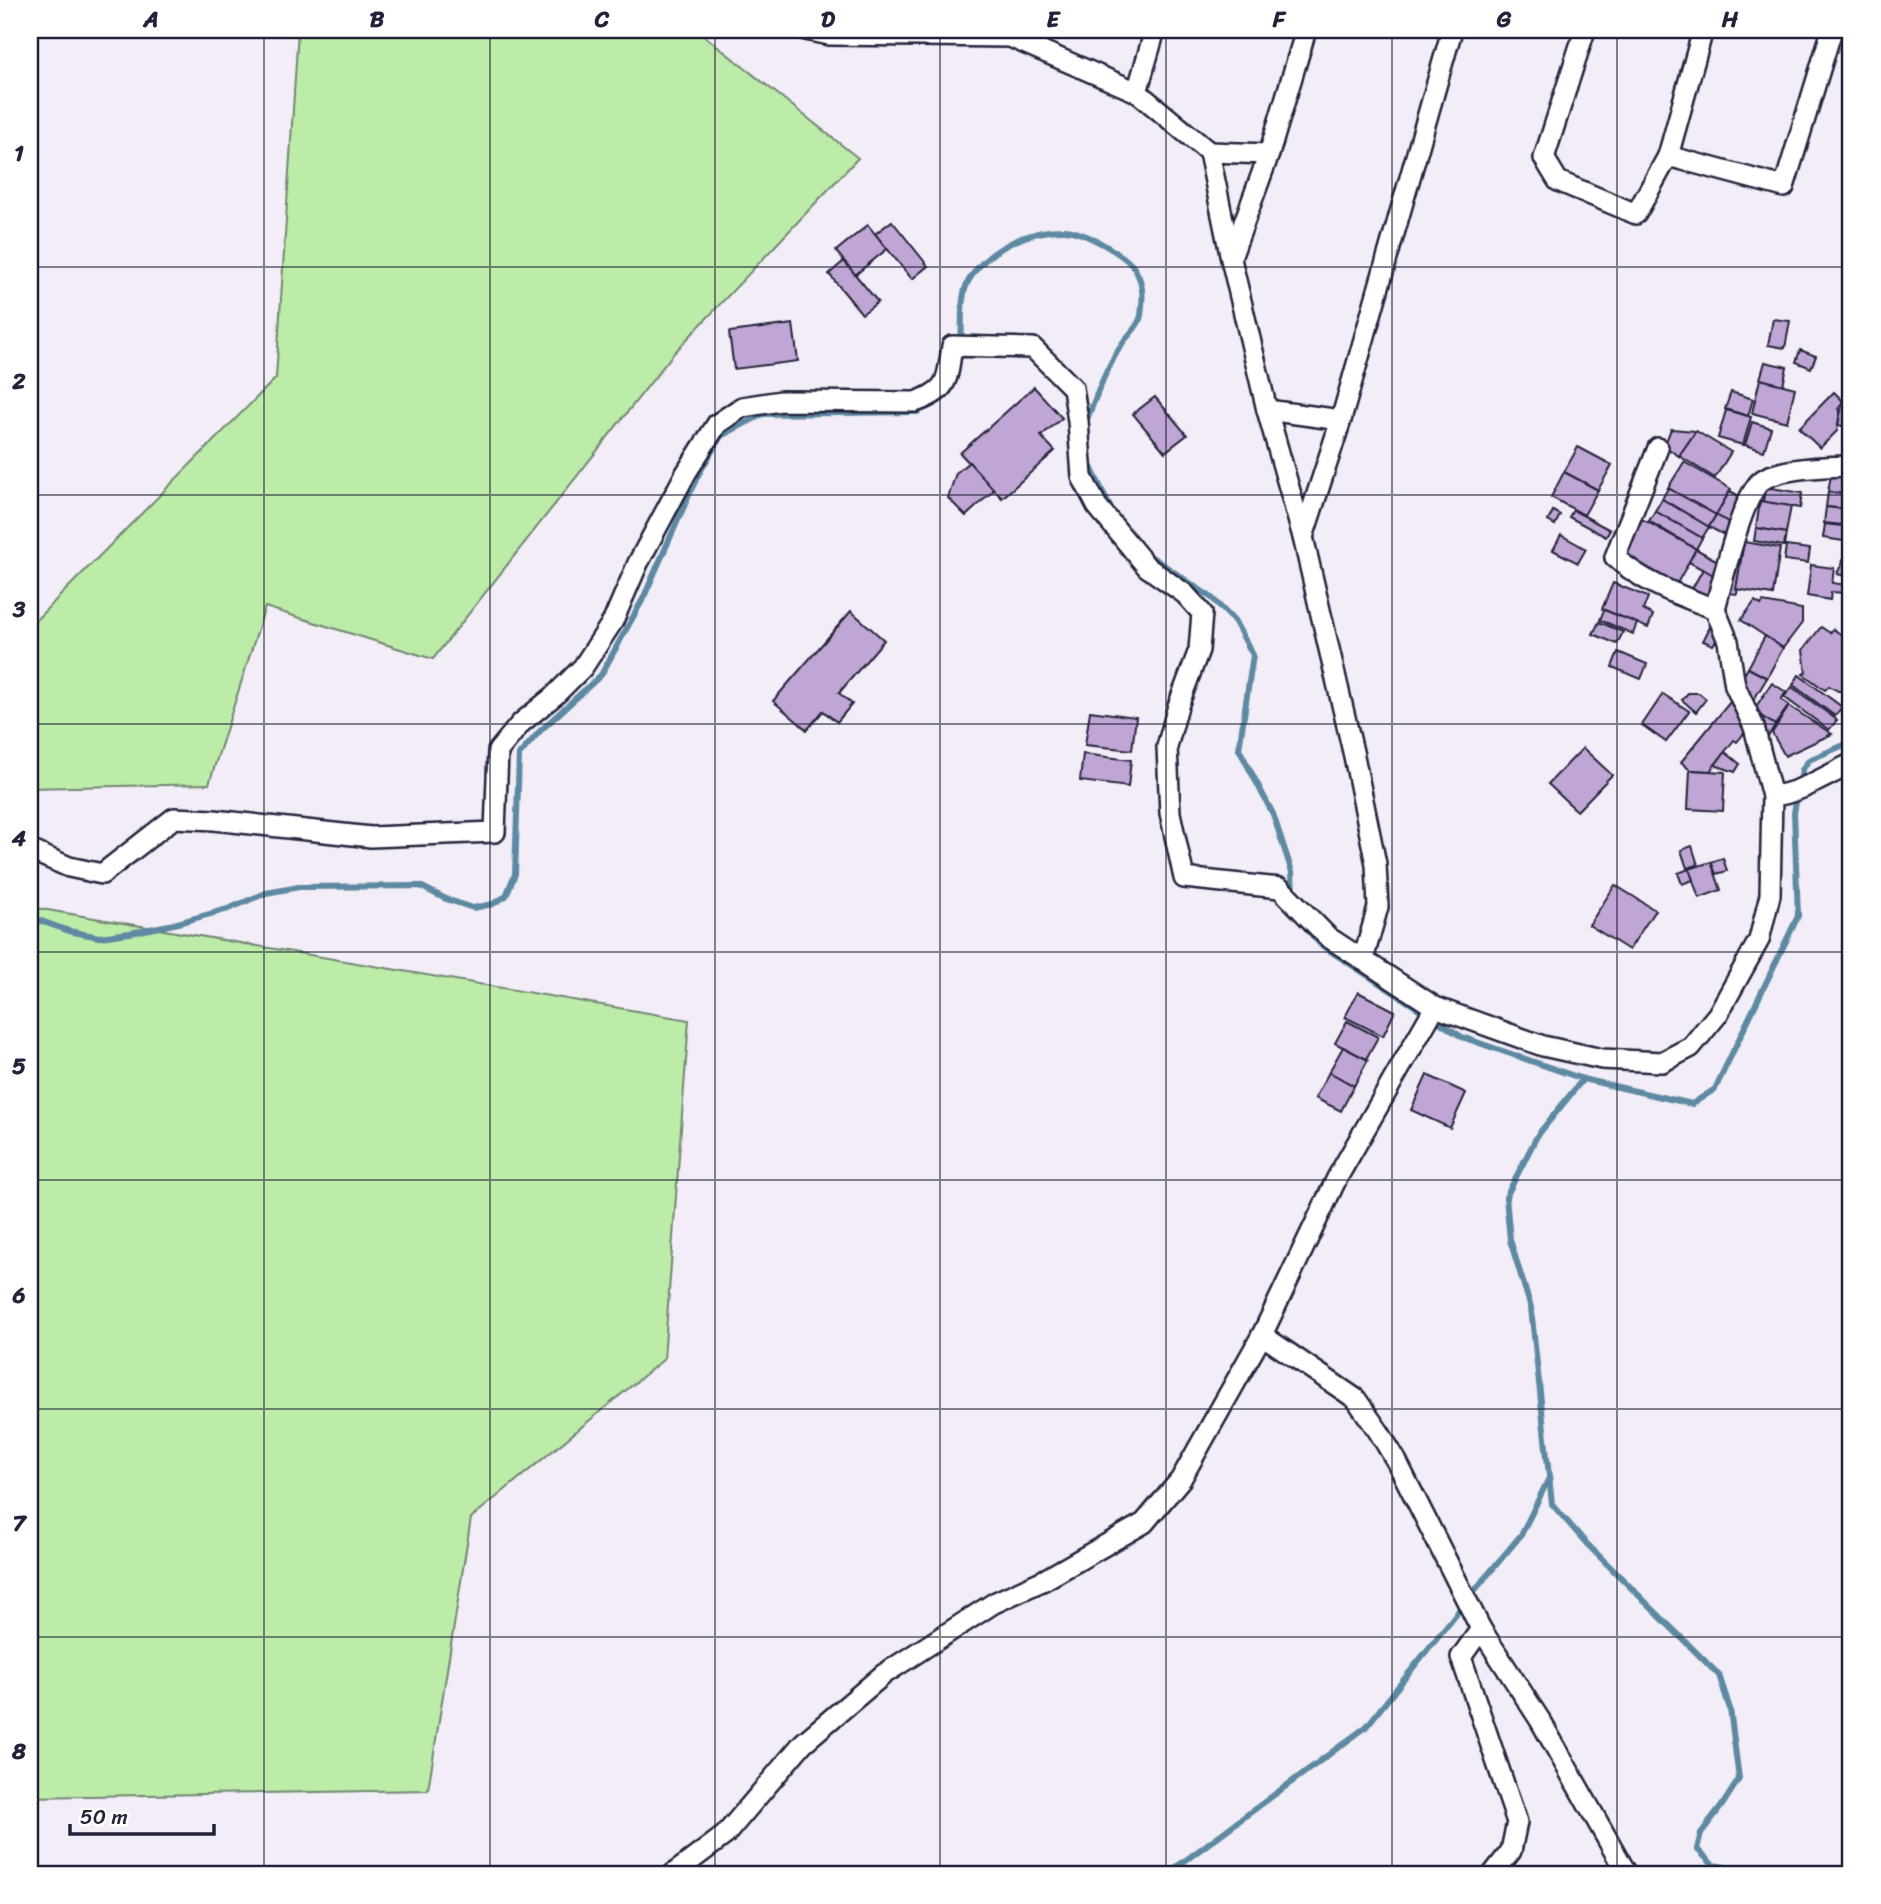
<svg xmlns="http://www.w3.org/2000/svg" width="1881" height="1904" viewBox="0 0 1881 1904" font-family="Sriracha,sans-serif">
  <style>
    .green { fill: #bdeba8; stroke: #708672; stroke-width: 2 }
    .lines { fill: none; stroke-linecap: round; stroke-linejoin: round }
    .stream { stroke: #5d89a2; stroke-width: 6 }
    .building { fill: #c0a6d4; stroke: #22223b; stroke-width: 2 }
    .minor-casing { stroke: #22223b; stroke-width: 24 }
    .minor { stroke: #fff; stroke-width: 19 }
    .grid { fill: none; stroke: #22223b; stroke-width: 2; stroke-opacity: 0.55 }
    .neatline { fill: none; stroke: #22223b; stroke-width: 2.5 }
    .grid-label { font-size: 23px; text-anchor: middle; font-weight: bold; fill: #22223b }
  </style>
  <rect width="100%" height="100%" fill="#f2edf6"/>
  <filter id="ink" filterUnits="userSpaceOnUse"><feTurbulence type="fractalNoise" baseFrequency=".0143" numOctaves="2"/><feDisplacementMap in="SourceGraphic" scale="14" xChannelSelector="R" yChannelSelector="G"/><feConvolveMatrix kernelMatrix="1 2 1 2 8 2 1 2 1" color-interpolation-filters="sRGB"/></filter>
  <g filter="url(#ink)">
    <g class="green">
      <polygon points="298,30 697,30 858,158 674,353 433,659 265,607 209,784 30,788 30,626 276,378"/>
      <polygon points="30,907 689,1020 664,1359 471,1518 428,1790 30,1797"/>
    </g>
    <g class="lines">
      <g class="stream">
        <path d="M961 343C963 325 959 296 969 280 987 249 1030 229 1065 230 1083 231 1130 256 1137 273 1144 286 1143 300 1141 315 1140 324 1130 334 1124 341 1107 365 1098 392 1087 419V424"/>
        <polyline points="1089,463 1111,509"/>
        <polyline points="1143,551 1212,598 1235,622 1253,655 1239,749 1273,814 1292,872 1293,894"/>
        <path d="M30 917 69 931 99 937 130 933 174 924 228 909 266 893 299 887 420 886 446 899 473 908 493 904 506 896 515 874 519 755 540 731 601 675 643 599 697 477 721 436 763 414 917 412C941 402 954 396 958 368"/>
        <polyline points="1299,920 1321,945 1462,1037 1583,1079 1692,1104 1715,1089 1798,916 1794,813 1802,770 1809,760 1851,742"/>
        <polyline points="1583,1079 1537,1136 1506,1197 1510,1240 1531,1308 1552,1504 1587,1544 1719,1675 1730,1709 1739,1779 1721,1807 1701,1833 1697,1849 1713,1865 1765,1874"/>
        <polyline points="1470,1596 1521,1535 1549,1478"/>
        <polyline points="1167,1874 1366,1727 1463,1605"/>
      </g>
    </g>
    <g class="building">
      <polygon points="892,221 928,266 912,279 875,234"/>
      <polygon points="868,225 887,249 855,275 836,251"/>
      <polygon points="844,261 878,302 862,314 829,274"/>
      <polygon points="1773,319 1790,321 1785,348 1768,345"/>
      <polygon points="793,324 798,361 734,369 729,332"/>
      <polygon points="1800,350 1816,356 1811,368 1796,362"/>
      <polygon points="1765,362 1787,367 1783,385 1760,379"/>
      <polygon points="1851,363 1851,428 1838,425"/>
      <polygon points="1760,379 1795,388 1787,422 1752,413"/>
      <polygon points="1034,387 1062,418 1041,436 1055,451 1002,498 960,453"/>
      <polygon points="1731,392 1753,399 1748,416 1725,409"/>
      <polygon points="1834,392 1842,400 1842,404 1838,409 1840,411 1837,431 1820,448 1799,428"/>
      <polygon points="1155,397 1187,435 1165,452 1133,414"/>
      <polygon points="1726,410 1751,417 1743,445 1718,438"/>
      <polygon points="1752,422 1771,428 1764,451 1745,445"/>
      <polygon points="1671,429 1696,431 1679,456 1664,446"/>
      <polygon points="1696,431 1731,452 1715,478 1679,456"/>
      <polygon points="1578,447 1612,465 1598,490 1564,472"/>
      <polygon points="969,462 994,490 966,516 948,498 956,473"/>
      <polygon points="1684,462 1731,489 1716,515 1668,488"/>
      <polygon points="1564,472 1598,490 1584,515 1551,497"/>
      <polygon points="1831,475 1851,475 1851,495 1828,492"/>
      <polygon points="1765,487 1802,493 1800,508 1763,502"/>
      <polygon points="1668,488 1716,515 1709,527 1662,499"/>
      <polygon points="1730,491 1743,498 1736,527 1716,515"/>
      <polygon points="1828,492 1848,495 1846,509 1826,507"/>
      <polygon points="1662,499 1709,527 1702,538 1655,511"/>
      <polygon points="1760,501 1791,506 1786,533 1756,528"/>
      <polygon points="1826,507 1851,510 1851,526 1824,523"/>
      <polygon points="1573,510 1610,530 1606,537 1569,517"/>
      <polygon points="1553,511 1560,515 1555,525 1548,521"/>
      <polygon points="1655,511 1702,538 1696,549 1649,521"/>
      <polygon points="1716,515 1736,527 1730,538 1709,527"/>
      <polygon points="1642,519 1696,549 1675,587 1624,559"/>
      <polygon points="1825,524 1851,527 1851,542 1823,538"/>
      <polygon points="1756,528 1786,533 1784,546 1754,541"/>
      <polygon points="1561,535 1586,549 1578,563 1553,550"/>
      <polygon points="1739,541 1744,542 1737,594 1728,593"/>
      <polygon points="1744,542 1780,548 1773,595 1736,589"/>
      <polygon points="1786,546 1810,549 1808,563 1784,560"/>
      <polygon points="1696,549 1725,565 1718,578 1689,562"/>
      <polygon points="1845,556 1851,557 1851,577 1837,574"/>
      <polygon points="1811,565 1834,568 1832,583 1847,585 1846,593 1831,592 1830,600 1807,596"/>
      <polygon points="1703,569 1718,578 1707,598 1692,589"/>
      <polygon points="1613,583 1648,597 1643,610 1653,615 1648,628 1602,609"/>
      <polygon points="1755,601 1761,605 1763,602 1802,609 1802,623 1783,648 1741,620"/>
      <polygon points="1604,610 1637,623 1633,634 1600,620"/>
      <polygon points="851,611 884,640 839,693 852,704 837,722 823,711 807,730 773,701"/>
      <polygon points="1599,622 1623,632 1617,644 1593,634"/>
      <polygon points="1710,627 1719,636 1713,645 1703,641"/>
      <polygon points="1821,627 1830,633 1833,629 1851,641 1850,690 1838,691 1829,686 1825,690 1803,674 1806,672 1803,650"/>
      <polygon points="1765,636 1783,648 1767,678 1748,668"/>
      <polygon points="1618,652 1647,664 1641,679 1612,667"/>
      <polygon points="1748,668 1767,678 1750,706 1739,683"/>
      <polygon points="1799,675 1842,707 1835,716 1793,685"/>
      <polygon points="1772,683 1786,692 1781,700 1789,705 1775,725 1753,711"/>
      <polygon points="1792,687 1837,720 1829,730 1784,697"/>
      <polygon points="1688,693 1699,693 1706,699 1696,712 1682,700"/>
      <polygon points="1663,694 1689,711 1666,742 1642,725"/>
      <polygon points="1734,697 1749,727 1737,742 1734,740 1710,771 1690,770 1681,762"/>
      <polygon points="1789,706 1832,734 1785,756 1772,733"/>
      <polygon points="1090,711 1136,717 1132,750 1085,745"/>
      <polygon points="1753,711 1775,725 1765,742"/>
      <polygon points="1583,748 1612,775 1577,811 1548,784"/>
      <polygon points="1725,752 1740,764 1735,772 1715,765"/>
      <polygon points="1083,754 1131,760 1128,787 1080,781"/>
      <polygon points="1690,770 1725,772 1723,811 1688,809"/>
      <polygon points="1692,846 1698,865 1687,868 1681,850"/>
      <polygon points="1723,858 1727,871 1716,874 1711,862"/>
      <polygon points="1711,862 1721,890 1699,898 1689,869"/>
      <polygon points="1689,869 1693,880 1682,884 1678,873"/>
      <polygon points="1615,885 1655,910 1629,950 1589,925"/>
      <polygon points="1358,992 1395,1011 1383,1036 1345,1017"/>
      <polygon points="1347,1021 1378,1037 1366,1059 1335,1043"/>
      <polygon points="1343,1047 1368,1060 1354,1086 1329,1072"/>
      <polygon points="1329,1072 1354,1086 1341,1111 1315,1098"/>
      <polygon points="1427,1075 1466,1093 1450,1128 1411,1110"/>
    </g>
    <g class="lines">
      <defs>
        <g id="minor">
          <polyline points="806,30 829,35 1010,37 1137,92 1209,152 1231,259 1267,410 1303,537 1354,756 1376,864 1378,907 1363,960"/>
          <polyline points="1585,30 1544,158 1558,181 1636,214 1668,156 1703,30"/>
          <polyline points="1137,92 1155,30"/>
          <polyline points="1209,152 1269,154"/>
          <polyline points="1668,156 1784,187 1832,30"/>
          <polyline points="1231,258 1269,154 1306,30"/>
          <polyline points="1267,410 1341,420"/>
          <path d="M1658 448 1615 557C1641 582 1681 596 1715 609L1728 641 1735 686 1754 727 1772 796"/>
          <polyline points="1303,537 1341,420 1452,30"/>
          <path d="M1715 609C1722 582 1742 497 1761 481 1776 468 1831 466 1851 466"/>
          <path d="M30 850 69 867 102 874 174 818 214 820 371 837 495 832 498 751 521 723 554 696 583 667 613 621 638 563 686 473 717 424 742 407 781 401 915 402C950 390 947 379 952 346L1033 348 1073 388 1078 421 1082 477 1097 506 1147 567 1185 594 1202 613 1199 650 1178 706 1167 747 1170 813 1184 878 1280 888 1328 937 1435 1007 1543 1046 1602 1059 1662 1062 1691 1047 1718 1014 1759 940 1770 895 1772 796C1799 794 1827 775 1851 764"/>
          <polyline points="1262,1335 1356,1399 1379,1432 1397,1462 1481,1629 1540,1720 1627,1874"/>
          <polyline points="1481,1629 1461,1657 1517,1822 1511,1851 1493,1874"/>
          <polyline points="673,1874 725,1835 803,1743 884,1674 994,1603 1044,1580 1144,1523 1181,1479 1262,1335 1337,1178 1435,1007"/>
        </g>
      </defs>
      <use href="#minor" class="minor-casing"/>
      <use href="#minor" class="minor"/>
    </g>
  </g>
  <path class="grid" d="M264 30V1874M490 30V1874M715 30V1874M940 30V1874M1166 30V1874M1392 30V1874M1617 30V1874M30 267H1851M30 495H1851M30 724H1851M30 952H1851M30 1180H1851M30 1409H1851M30 1637H1851"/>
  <rect width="1881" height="1904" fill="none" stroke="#fff" stroke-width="77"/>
  <path d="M70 1824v10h144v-10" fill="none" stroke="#22223b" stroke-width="3.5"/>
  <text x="80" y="1824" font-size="21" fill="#22223b" stroke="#ffffff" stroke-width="5" paint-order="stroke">50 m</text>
  <rect x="38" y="38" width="1804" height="1828" class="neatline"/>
  <g class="grid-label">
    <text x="151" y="27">A</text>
    <text x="377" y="27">B</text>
    <text x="602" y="27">C</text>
    <text x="828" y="27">D</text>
    <text x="1053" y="27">E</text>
    <text x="1279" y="27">F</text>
    <text x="1504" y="27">G</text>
    <text x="1730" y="27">H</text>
    <text x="19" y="161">1</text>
    <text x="19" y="389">2</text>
    <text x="19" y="617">3</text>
    <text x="19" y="846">4</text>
    <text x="19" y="1074">5</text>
    <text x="19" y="1303">6</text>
    <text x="19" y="1531">7</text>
    <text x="19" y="1759">8</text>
  </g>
</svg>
